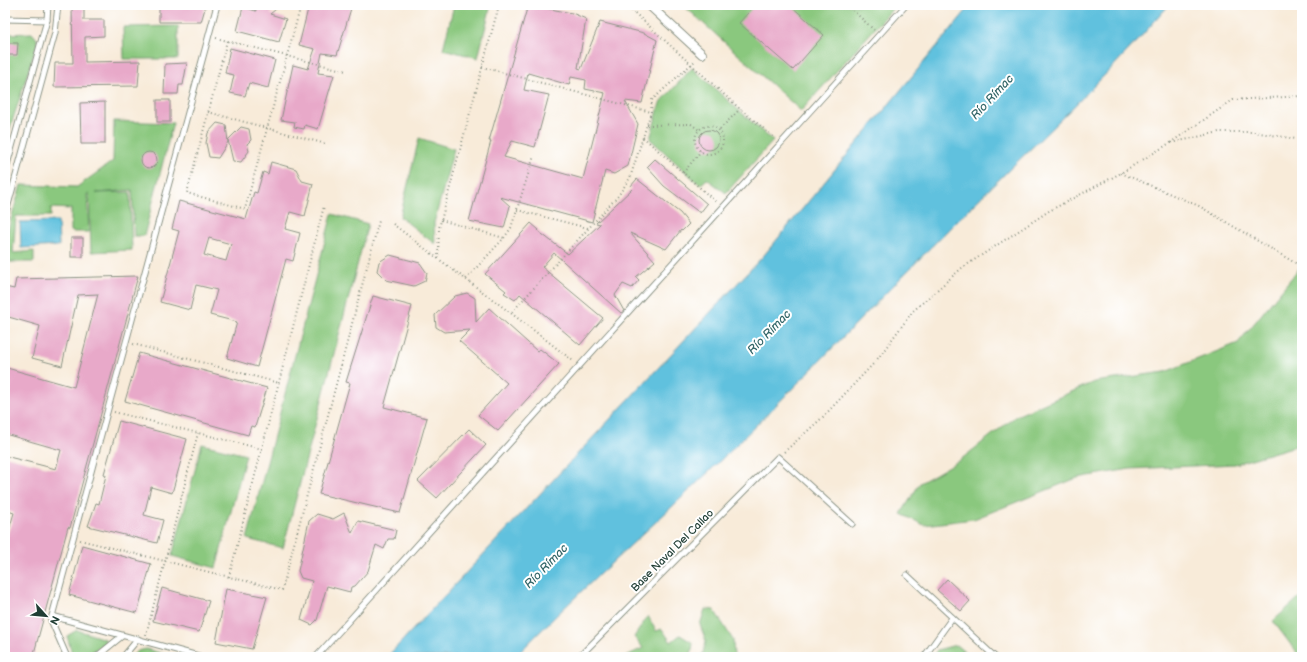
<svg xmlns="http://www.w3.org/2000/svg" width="1307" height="662" viewBox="0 0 1307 662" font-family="'Balsamiq Sans',sans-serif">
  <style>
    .green { fill: #8ac87e; stroke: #548259 }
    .water { fill: #60c1de; stroke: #407f89 }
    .building { fill: #e8a9c9; fill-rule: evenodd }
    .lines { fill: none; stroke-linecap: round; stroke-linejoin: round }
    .service-casing { stroke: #8c9486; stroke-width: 7 }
    .pedestrian-casing { stroke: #8c9486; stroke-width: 10 }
    .path { stroke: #8c9486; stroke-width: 2; stroke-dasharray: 1 3; stroke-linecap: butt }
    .service { stroke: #fff; stroke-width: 5 }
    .pedestrian { stroke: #fff; stroke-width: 8 }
    .labels { text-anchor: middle; stroke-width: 4; stroke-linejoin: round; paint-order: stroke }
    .street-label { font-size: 11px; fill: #1f3d34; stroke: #fff }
    .water-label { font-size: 12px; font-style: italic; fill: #326567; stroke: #fff }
  </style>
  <rect width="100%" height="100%" fill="#fff"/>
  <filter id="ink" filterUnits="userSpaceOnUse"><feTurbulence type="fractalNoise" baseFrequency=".025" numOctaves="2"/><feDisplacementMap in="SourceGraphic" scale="8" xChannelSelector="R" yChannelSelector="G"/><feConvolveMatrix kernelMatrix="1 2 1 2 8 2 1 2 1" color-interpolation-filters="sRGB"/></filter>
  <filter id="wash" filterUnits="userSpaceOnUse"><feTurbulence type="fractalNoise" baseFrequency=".012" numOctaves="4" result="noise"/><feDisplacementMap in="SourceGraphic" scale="16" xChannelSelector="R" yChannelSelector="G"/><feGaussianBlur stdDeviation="0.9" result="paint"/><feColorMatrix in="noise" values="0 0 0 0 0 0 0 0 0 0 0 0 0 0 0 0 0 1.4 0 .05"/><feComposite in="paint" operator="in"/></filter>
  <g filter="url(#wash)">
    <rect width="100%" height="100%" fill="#f8ebd9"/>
    <g class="green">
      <polygon points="454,5 491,5 478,58 443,49"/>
      <polygon points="683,5 896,5 801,111"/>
      <polygon points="178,26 178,59 124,59 123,27"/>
      <polygon points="32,33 37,39 37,44 5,144 5,34"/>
      <polygon points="692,68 773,141 726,193 707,179 700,185 650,139 660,103"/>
      <polygon points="114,121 173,123 144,236 134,236 132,190 96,193 130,192 132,250 91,252 89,194 87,194 89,232 71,232 71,209 51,208 51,216 16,216 13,253 34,251 34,262 5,262 5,240 21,185 77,187 113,161"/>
      <polygon points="419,138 454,149 434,223 435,244 400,217"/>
      <polygon points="332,214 368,224 283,548 247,539"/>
      <polygon points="1302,265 1302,444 1235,464 1130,469 1077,478 974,519 924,525 901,514 920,483 960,460 1016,416 1094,382 1165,372 1238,343"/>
      <polygon points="202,444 246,455 216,568 172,556"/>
      <polygon points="1302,595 1302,657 1300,657 1273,621"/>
      <polygon points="705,609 714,610 733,640 734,657 702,657 706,641 700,625"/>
      <polygon points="648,616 656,631 662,629 671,642 680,635 693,643 691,657 624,657 643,648 634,637"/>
      <polygon points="77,630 105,639 106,643 85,657 73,657 67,636"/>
      <polygon points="956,645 971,657 932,657 937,650"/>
      <polygon points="146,649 176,657 130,657 138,651"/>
    </g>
    <g class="water">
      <path d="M971 5H1169C1104 81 1029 149 958 220 869 309 784 400 693 487 633 544 572 598 515 657H387L765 254Z"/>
      <polygon points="58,221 59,246 21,248 20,222"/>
    </g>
    <g id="blocks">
      <g class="building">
        <polygon points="159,5 206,5 201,22 159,22"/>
        <polygon points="255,5 281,5 270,14 286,19 279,42 237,31 243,7 256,11"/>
        <polygon points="309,5 352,5 337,55 322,53 318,73 334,75 318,129 305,125 304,129 294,127 295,122 281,120 293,65 308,69 315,49 299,45"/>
        <path d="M528 5 572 13 586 19 578 68 581 69 600 22 644 33 657 40 642 103 625 101 638 124 628 166 614 174 605 171 592 222 500 197 510 206 504 228 469 221 491 141H489ZM528 73 569 85 571 77 586 80 585 89 605 93 583 179 504 157 512 141 535 147 549 95 524 90Z"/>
        <polygon points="755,5 790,5 824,35 793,70 739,23"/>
        <polygon points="72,8 84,8 84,20 104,20 104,36 85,37 85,62 140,61 138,86 54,87 55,63 73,63"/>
        <polygon points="5,43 18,43 17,55 5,55"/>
        <polygon points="230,48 275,60 268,88 249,83 245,96 230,93 234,75 225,73"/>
        <polygon points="187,63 183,85 179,85 178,94 164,94 165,64"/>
        <rect x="157" y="100" width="13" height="22"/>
        <polygon points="105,102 105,144 81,144 80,103"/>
        <polygon points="217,123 226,125 228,142 218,158 209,157 206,143 208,133"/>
        <polygon points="241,127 249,129 251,140 247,144 249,151 241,162 233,161 228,140"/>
        <circle cx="709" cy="140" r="10"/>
        <circle cx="149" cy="160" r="8"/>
        <polygon points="655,159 707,204 700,213 664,186 647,167"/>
        <path d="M271 162 296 169 302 181 313 184 305 216 290 212 285 229 300 233 293 261 286 259 257 367 227 358 237 322 210 315 217 290 196 285 190 310 160 302 179 231 172 229 179 201 246 219 254 192 257 193 263 172 268 174ZM209 238 231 244 226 261 204 255Z"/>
        <polygon points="637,179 680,213 689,224 682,231 681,230 666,249 630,233 655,261 636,277 639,280 632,288 623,284 615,295 624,311 621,313 554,253 542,267 603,318 580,345 520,294 515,300 504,293 506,291 485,274 531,223 539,230 538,231 568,254 600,224 596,223 632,189 630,187"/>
        <rect x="71" y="238" width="12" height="19"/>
        <polygon points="390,255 420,263 427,273 425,281 414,286 386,280 377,271 379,262"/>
        <polygon points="138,276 105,399 70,528 68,527 33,657 5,657 5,543 14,513 5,510 5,456 56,469 61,450 5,434 5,376 7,368 74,387 98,294 78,295 62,366 32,358 40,326 5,316 5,287 14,289 16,279"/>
        <polygon points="467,293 475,298 476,322 489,308 537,351 540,349 559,364 498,431 478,415 507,383 459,341 470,330 444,332 436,327 435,315 455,296"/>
        <polygon points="373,296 412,306 384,407 427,418 400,513 319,494 350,383 346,382"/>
        <polygon points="139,353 267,388 255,427 251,426 248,435 125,401"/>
        <polygon points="119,421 187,439 172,493 151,487 144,515 163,520 157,543 88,526 96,503 99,504 106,475 104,474"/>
        <polygon points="469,429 486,445 437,498 418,481"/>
        <polygon points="344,513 352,533 358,521 396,530 394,539 388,539 384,549 376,545 368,571 355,586 351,587 350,592 327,586 317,620 312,625 301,620 312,581 301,578 298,571 309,521 317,514 333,519"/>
        <polygon points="82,545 151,564 137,613 69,595"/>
        <polygon points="947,579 970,601 961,611 937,590"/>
        <polygon points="162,588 209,601 199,632 153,621"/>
        <polygon points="226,589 267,597 252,649 216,642"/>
      </g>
    </g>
  </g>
  <g filter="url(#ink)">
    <use href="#blocks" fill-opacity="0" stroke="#8c9486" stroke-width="1"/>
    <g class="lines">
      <defs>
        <g id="service">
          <polyline points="5,19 47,20"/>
          <polyline points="5,172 47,20 48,5"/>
          <polyline points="5,216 55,33 58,5"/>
          <polyline points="907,575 995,657"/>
          <polyline points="52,616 202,657"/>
          <polyline points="67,657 51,620 217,5"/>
          <polyline points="96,657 122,636"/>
          <polyline points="123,657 138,639"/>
          <polyline points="316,657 906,5"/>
          <polyline points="579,657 778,457 852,524"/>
          <polyline points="924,657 952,618"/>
        </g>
        <polyline id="pedestrian" points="649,5 702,54"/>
      </defs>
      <use href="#service" class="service-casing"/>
      <use href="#pedestrian" class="pedestrian-casing"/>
      <g class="path">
        <polyline points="626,5 740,109 775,138"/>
        <polyline points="847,5 874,30"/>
        <polyline points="216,38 346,71"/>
        <polyline points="227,41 187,193 245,209 301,5"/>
        <polyline points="482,67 651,112"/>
        <polyline points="208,112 326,144"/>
        <polyline points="647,125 691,124 699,130"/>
        <circle cx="709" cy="140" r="14"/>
        <polyline points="720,129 740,109"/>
        <polyline points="643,137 717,203"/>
        <polyline points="1171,143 1219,132 1254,132 1302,140"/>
        <polyline points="683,173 701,151"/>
        <polyline points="1121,173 1199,206 1302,267"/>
        <polyline points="517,210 588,228"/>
        <polyline points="441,220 504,238"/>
        <path d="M393 224C453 271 514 314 573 361"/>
        <polyline points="438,259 439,228 499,5"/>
        <polyline points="466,279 504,238 511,228 534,156"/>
        <polyline points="512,312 618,196 630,178 651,112 652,100 696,60"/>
        <polyline points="133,344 279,383"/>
        <polyline points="114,412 262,449"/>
        <polyline points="784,452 822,418 876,361 913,311 962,268 1049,211 1121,173 1170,143 1233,100 1302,96"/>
        <polyline points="80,540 282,590 379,221"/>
        <polyline points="229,577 324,206"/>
        <polyline points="146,635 198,433"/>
      </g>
      <use href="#service" class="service"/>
      <use href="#pedestrian" class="pedestrian"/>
    </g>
  </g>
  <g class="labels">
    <g class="street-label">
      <text transform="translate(672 550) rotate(-45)" y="4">Base Naval Del Callao</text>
    </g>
    <g class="water-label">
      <text transform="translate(992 97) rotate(-47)" y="4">Río Rímac</text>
      <text transform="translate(769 332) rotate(-46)" y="4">Río Rímac</text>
      <text transform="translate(546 566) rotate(-46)" y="4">Río Rímac</text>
    </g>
  </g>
  <rect width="1307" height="662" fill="none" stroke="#fff" stroke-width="20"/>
  <g transform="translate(46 616) rotate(117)" stroke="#ffffff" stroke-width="3" paint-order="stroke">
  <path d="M0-3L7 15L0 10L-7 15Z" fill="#1f3d34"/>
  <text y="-6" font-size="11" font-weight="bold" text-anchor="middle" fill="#1f3d34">N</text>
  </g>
</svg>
